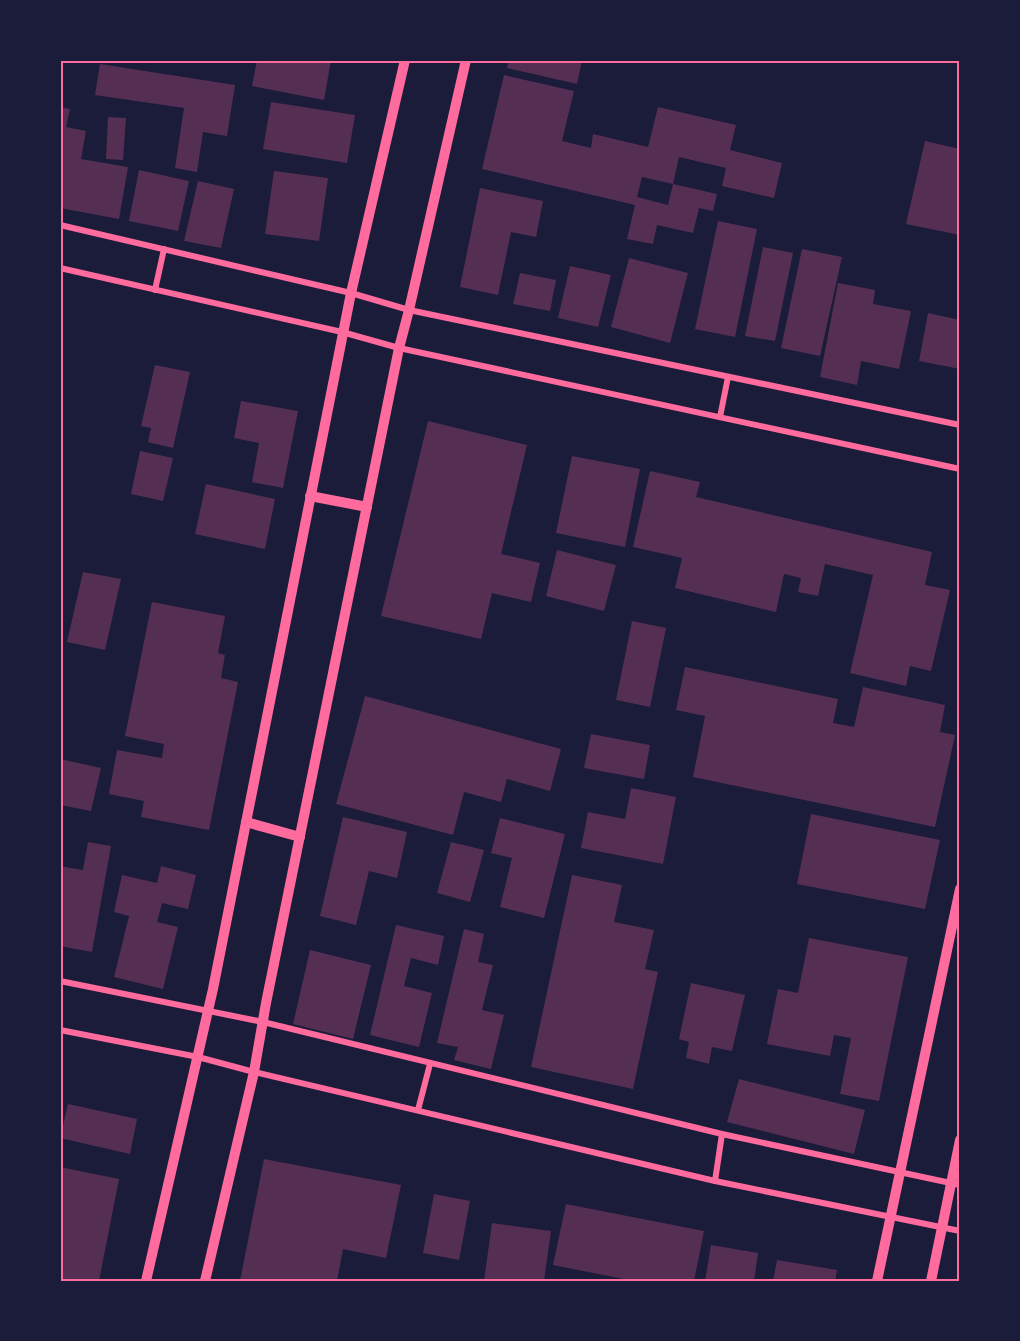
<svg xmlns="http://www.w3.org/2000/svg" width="1020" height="1341" viewBox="0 0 1020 1341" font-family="'Work Sans',sans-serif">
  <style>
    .building { fill: #542f53 }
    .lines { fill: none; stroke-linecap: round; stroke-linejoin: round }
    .minor { stroke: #ff6b9d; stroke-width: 6 }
    .tertiary { stroke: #ff6b9d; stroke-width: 10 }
    .neatline { fill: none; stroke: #ff6b9d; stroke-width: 2 }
  </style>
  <rect width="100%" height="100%" fill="#1b1b3a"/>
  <g class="building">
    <polygon points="257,60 331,60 324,100 252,86"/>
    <polygon points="509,60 582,60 577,84 507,68"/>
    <polygon points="100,64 235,85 227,136 203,132 197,172 175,168 184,108 95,95"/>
    <polygon points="504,75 574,91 562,141 591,148 593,134 648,147 658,107 736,125 730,150 782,163 774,198 722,186 726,168 679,157 673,184 642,177 637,197 668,205 673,184 717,194 713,211 699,208 693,233 657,225 653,244 627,239 635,205 482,169"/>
    <polygon points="271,102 355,115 347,163 263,149"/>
    <polygon points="60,107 70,109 66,127 86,131 81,159 128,167 119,219 60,208"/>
    <polygon points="108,117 126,118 123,160 106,159"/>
    <polygon points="925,141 960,149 960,235 906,224"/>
    <polygon points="139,170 189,181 178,231 129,221"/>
    <polygon points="274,171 328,178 319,241 265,234"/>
    <polygon points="198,181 234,189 221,248 184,241"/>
    <polygon points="480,188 543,201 536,237 511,232 498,295 460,287"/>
    <polygon points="718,221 757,229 735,337 695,329"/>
    <polygon points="763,247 793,253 775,341 745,336"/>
    <polygon points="802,249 842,257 820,356 781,348"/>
    <polygon points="629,258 688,273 670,343 611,327"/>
    <polygon points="570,266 611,275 598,327 558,318"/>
    <polygon points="520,273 556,280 550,311 513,304"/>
    <polygon points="838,283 875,290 873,304 911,311 899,369 861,361 857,385 820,377"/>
    <polygon points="928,313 960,320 960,369 919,361"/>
    <polygon points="155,365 190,372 173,448 148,442 151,428 141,426"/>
    <polygon points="241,401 298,411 283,488 252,482 259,443 234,438"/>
    <polygon points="428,421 527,445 501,554 540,563 531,602 492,593 481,639 381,616"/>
    <polygon points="140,451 173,458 163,501 131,494"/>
    <polygon points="572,456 640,469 625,547 556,533"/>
    <polygon points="650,471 700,482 696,497 932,552 925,585 950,590 931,671 910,666 906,686 850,673 873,575 825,564 818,596 798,592 801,578 784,574 776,612 675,588 682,558 633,547"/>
    <polygon points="206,484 275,499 265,549 195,534"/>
    <polygon points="557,550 616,565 604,611 546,596"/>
    <polygon points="83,572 121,579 105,650 67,642"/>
    <polygon points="152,602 225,616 218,653 225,655 221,678 238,682 209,830 141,817 144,801 109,794 117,750 162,758 164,744 125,736"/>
    <polygon points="632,621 666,628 650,707 616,700"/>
    <polygon points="685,667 838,699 833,723 854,727 863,687 945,705 940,732 955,735 935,827 693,777 705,716 676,710"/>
    <polygon points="365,696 561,749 550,791 507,779 501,802 464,792 453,835 336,804"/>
    <polygon points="591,734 650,745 644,779 584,768"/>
    <polygon points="60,759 101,768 91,811 60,805"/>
    <polygon points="631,788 676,797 663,864 581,848 588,812 625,819"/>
    <polygon points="811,814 940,840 925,909 797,884"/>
    <polygon points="343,817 407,832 397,878 369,871 356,925 320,916"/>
    <polygon points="500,818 565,834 544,918 500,907 512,858 491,853"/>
    <polygon points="88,842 111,846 92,952 60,946 60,866 83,870"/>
    <polygon points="451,842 484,850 470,902 437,893"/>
    <polygon points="161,866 196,875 188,909 162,903 157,922 178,927 163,989 114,977 129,916 114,912 122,875 157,883"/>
    <polygon points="572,875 622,885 614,922 654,930 645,969 658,972 633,1089 531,1067"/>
    <polygon points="396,925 444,936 438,965 411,958 404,986 432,993 419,1047 370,1035"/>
    <polygon points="464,929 484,934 478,962 493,965 482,1010 504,1015 491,1069 454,1060 458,1047 437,1043"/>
    <polygon points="809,938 908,957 879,1101 840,1094 851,1038 834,1035 830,1056 767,1044 778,989 798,993"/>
    <polygon points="310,950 371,965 353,1039 293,1024"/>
    <polygon points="691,983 745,995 732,1051 712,1047 709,1064 686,1058 689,1042 679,1039"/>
    <polygon points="739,1079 865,1110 854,1154 727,1122"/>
    <polygon points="68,1104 137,1119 130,1154 60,1138"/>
    <polygon points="264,1159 401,1185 386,1258 343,1249 337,1281 240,1281"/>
    <polygon points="60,1167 119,1179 99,1281 60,1281"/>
    <polygon points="434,1194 470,1201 459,1260 423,1253"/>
    <polygon points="566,1204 704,1231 694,1281 634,1281 553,1265"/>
    <polygon points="492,1223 551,1231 544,1281 484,1281"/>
    <polygon points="711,1245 758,1253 754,1281 705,1281"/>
    <polygon points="777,1260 837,1270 835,1281 773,1281"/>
  </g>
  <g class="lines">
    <g class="minor">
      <polyline points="60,225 351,293 409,310 960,425"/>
      <polyline points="60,268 342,332 399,348 960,469"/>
      <polyline points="155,290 164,249"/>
      <polyline points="720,417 728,377"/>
      <polyline points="60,981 263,1022 722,1134 960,1185"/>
      <polyline points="60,1030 198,1057 254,1072 715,1181 960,1231"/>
      <polyline points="418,1110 430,1064"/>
      <polyline points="715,1181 722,1134"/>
    </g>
    <g class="tertiary">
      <polyline points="310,496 367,507"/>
      <polyline points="246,822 300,837"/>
      <polyline points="146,1281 213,989 351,293 405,60"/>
      <polyline points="205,1281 254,1072 266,1003 399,348 409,310 466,60"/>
      <polyline points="877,1281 960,889"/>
      <polyline points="931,1281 960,1140"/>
    </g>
  </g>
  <rect width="1020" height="1341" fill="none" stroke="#1b1b3a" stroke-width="123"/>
  <rect x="62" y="62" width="896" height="1218" class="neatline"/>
</svg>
